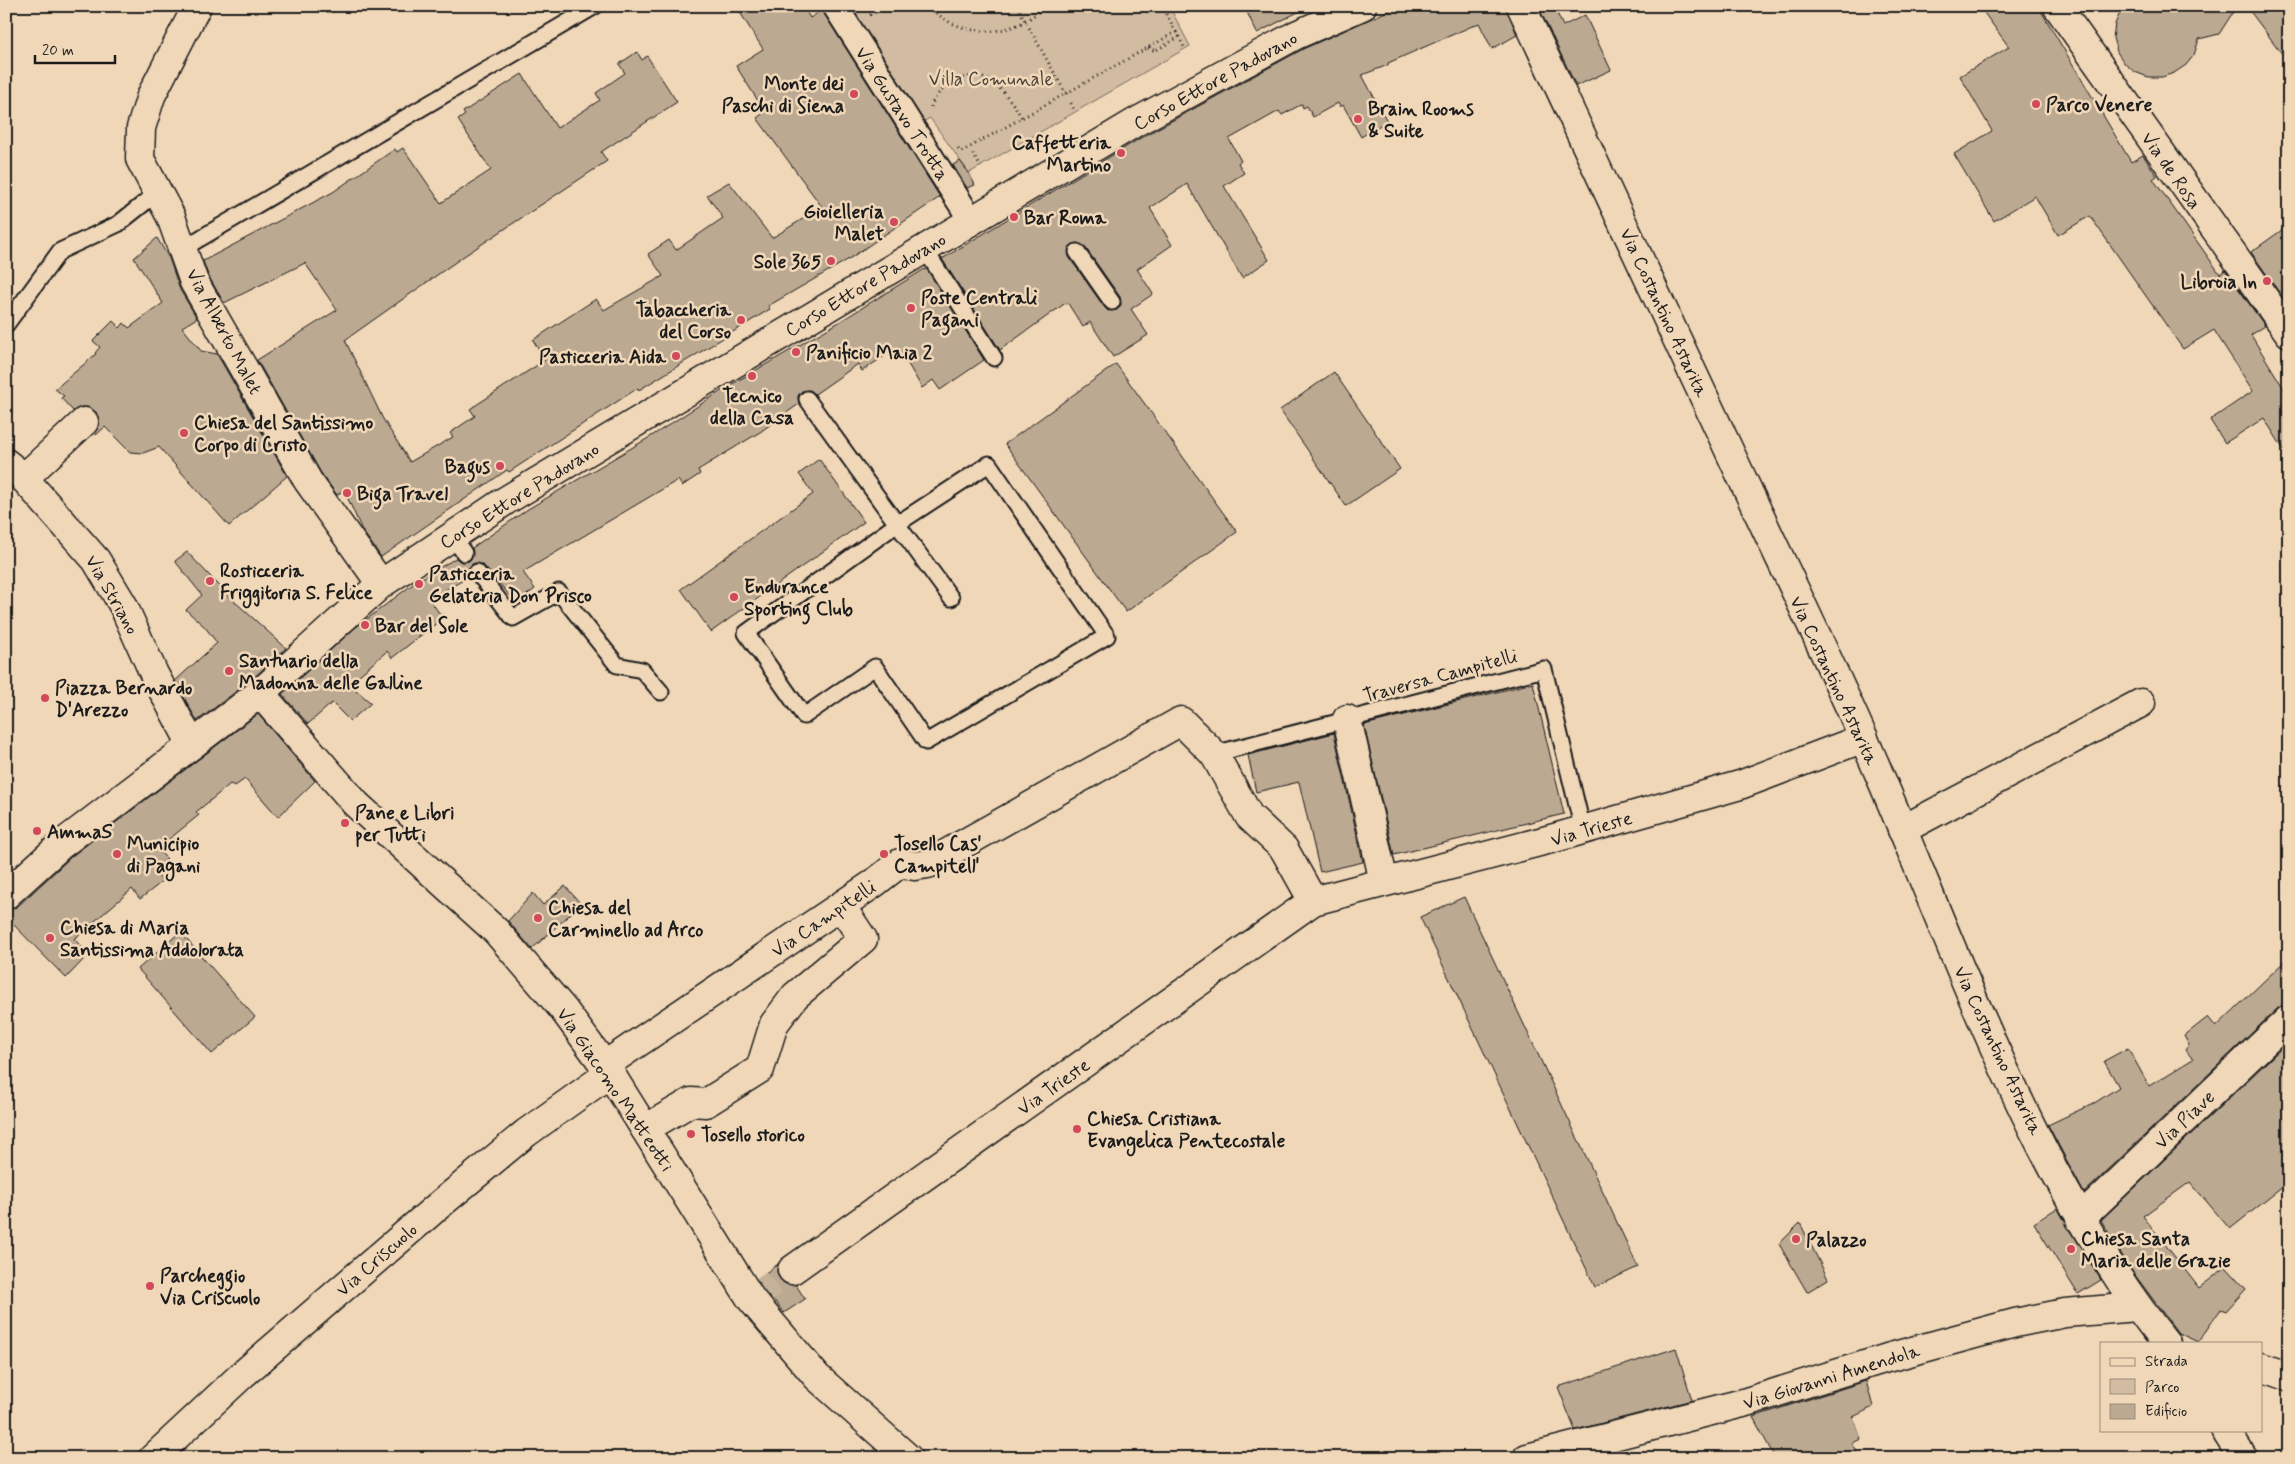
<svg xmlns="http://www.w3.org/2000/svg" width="2295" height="1464" viewBox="0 0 2295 1464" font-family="Mynerve,sans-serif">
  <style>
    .park { fill: #d1bba1; stroke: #766c5e }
    .building { fill: #bca992; stroke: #1c1c1c; fill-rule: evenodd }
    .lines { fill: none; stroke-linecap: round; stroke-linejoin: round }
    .minor-tunnel { stroke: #c6b299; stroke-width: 28; stroke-dasharray: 28 14; stroke-linecap: butt }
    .service-casing { stroke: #1c1c1c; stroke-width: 19 }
    .pedestrian-casing { stroke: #1c1c1c; stroke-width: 28 }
    .minor-casing { stroke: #1c1c1c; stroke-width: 31 }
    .tertiary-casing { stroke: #1c1c1c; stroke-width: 31 }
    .path { stroke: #1c1c1c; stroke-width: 3; stroke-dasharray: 1 4; stroke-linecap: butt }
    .service { stroke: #f0d7b8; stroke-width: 15 }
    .pedestrian { stroke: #f0d7b8; stroke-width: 24 }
    .minor { stroke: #f0d7b8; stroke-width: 28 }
    .tertiary { stroke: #f0d7b8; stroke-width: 28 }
    .poi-dot { fill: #d1495b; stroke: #f0d7b8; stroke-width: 2 }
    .labels { text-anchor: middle; stroke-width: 5; stroke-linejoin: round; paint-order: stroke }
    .park-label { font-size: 19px; fill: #49443d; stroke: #f0d7b8 }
    .street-label { font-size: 19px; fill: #1c1c1c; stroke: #f0d7b8 }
    .poi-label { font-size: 19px; font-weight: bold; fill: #1c1c1c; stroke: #f0d7b8; text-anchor: start }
  </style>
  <rect width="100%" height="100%" fill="#f0d7b8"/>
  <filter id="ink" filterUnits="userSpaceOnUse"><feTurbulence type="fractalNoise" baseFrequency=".02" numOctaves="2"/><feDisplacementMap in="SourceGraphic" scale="10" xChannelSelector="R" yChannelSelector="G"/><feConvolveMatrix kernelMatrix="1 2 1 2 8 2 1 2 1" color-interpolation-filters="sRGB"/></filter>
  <g filter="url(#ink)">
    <polygon class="park" points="845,6 1169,6 1190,46 969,173 930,118 919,124"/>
    <g class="building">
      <polygon points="736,6 803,6 810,18 822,10 940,197 849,259 768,306 770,309 639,390 638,388 509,472 507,470 381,557 362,530 344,490 337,495 321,473 257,360 337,310 305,263 224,303 208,275 203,261 333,192 395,149 397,152 403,148 441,203 491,170 458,120 465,115 463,112 522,74 557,128 600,100 596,93 625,73 619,64 637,52 642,60 647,56 677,102 601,152 607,161 464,256 345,340 383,419 410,462 453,437 450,433 475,416 470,409 545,360 533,340 596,299 604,310 663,276 648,254 669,240 676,250 723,218 707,195 729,182 772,238 822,207 757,118 765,112 736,66 763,49"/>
      <polygon points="1244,6 1310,6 1257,33"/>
      <path d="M1399 6H1506L1517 35 1492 49 1479 23 1388 63V65L1362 75 1387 121 1361 137 1343 105 1340 107 1338 103 1313 117 1307 106 1303 108 1302 104 1282 115 1279 111 1229 139 1241 161 1238 163 1244 173 1224 186 1269 260 1242 278 1187 184 1150 208 1172 245 1137 269 1153 294 1131 309 1148 335 1113 357 1090 322 1083 327 1067 302 1000 350 942 259 1144 136 1303 49ZM1077 243 1085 247 1120 297 1121 306 1117 310 1108 311 1105 308 1069 257V248Z"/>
      <polygon points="1538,6 1569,6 1557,13 1563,26 1585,15 1611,70 1576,86"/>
      <polygon points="1979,6 2038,6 2131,162 2143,155 2157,176 2153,179 2220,274 2225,270 2265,326 2251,335 2289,397 2289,458 2264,418 2225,443 2210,420 2253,391 2214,330 2183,349 2090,216 2058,235 2035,196 1994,221 1954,154 1992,131 1960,76 2009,47"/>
      <polygon points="2123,6 2237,6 2219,34 2199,39 2194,55 2186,65 2174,73 2162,77 2148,77 2135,72 2125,64 2117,52 2113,38 2115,24"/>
      <polygon points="2246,6 2289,6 2289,63"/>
      <polygon points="960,161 969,173 975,185 967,188 953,165"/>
      <polygon points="2289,225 2289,304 2288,305 2251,252"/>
      <polygon points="157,238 169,258 180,290 197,318 182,327 201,351 217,354 287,476 229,526 159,447 143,453 130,452 105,427 96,435 99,419 96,412 88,407 80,407 73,411 61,398 64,396 55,389 96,354 95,353 100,347 93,341 113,321 120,328 124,323 129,328 163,303 134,258"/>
      <polygon points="927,269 984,360 940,390 933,380 922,388 898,347 862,371 858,364 815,394 810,390 802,391 798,396 799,404 760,432 698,470 700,474 682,486 678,480 523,572 535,589 516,603 484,566 476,563 472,564 468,569 469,577 429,599 443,618 392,658 387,651 349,684 371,703 350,721 332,703 308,724 282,694 355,628 417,581 456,558 461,562 469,561 473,556 472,548 528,509 650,437 732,384 836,324 923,270"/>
      <polygon points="1116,364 1237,532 1126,612 1005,444"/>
      <polygon points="1334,372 1400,469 1346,506 1280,410"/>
      <polygon points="819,459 864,522 711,632 681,589 813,494 799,474"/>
      <polygon points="187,552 233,600 286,648 250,681 197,721 175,681 217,643 205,627 186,610 202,595 175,561"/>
      <polygon points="1533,683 1564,814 1394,855 1364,725"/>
      <polygon points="258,714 315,781 278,817 245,779 235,786 230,784 217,795 196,812 199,815 157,849 167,859 153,871 163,881 140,899 132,889 74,939 89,954 66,978 6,917 6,910 17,907 72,856"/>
      <polygon points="1334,733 1363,862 1320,872 1299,782 1256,792 1248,755"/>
      <polygon points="565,886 581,904 532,949 508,921 533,893 543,905"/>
      <polygon points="1464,897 1638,1267 1595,1287 1420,917"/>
      <polygon points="180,932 255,1017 212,1054 138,969"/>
      <polygon points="2289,957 2289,1004 2278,1008 2084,1193 2048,1125 2096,1102 2119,1087 2104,1061 2128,1048 2149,1086 2193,1059 2185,1050 2189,1045 2184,1036 2208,1017 2216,1027"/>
      <polygon points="2289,1041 2289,1182 2230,1229 2190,1182 2143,1216 2199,1288 2226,1267 2246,1289 2226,1311 2221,1309 2198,1342 2178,1333 2129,1267 2101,1220"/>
      <polygon points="2057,1208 2101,1280 2078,1294 2034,1223"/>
      <polygon points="1800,1223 1828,1279 1807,1292 1779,1244"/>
      <polygon points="778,1264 777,1272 780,1279 786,1284 796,1285 805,1299 784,1313 757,1279"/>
      <polygon points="1676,1348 1692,1400 1575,1430 1558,1387"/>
      <polygon points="1866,1381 1873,1407 1853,1417 1861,1439 1852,1443 1861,1458 1775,1458 1753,1417"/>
    </g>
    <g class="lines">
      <polyline class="minor-tunnel" points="751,1299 792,1270"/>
      <defs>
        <g id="service">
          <polyline points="924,248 994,358"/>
          <polyline points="182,249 595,6"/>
          <polyline points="1077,252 1112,302"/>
          <polyline points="6,325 60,251 118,224 157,193"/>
          <polyline points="807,399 897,524 746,633 804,716 875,667 926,742 1107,636 989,464 897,524 951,598"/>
          <polyline points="452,536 464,553"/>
          <polyline points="477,572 513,618 559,592 617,665 642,670 661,692"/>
          <polyline points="1214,754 1544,669 1583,830"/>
        </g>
        <polyline id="pedestrian" points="835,6 971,220"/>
        <g id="minor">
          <polyline points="197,6 151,96 141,128 140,159 171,217 194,282 308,481 381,584"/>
          <path d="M1521 6C1597 169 1673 331 1749 493 1787 574 1827 655 1863 737 1953 939 2026 1169 2166 1343"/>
          <polyline points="2057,6 2289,333"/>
          <polyline points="6,463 20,474 96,560 123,605 154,674 192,745"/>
          <polyline points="24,478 84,422"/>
          <polyline points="260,693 356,804 496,931 563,1009 610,1073 751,1299 817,1377 908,1458"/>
          <polyline points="1347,719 1384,882"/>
          <polyline points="1902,830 2141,703"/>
          <polyline points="605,1065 873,884 900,863 915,866 928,864 1181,721 1214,754 1249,816 1284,849 1313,901"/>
          <polyline points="645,1129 691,1102 706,1103 760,1069 774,1024 795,996 863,939 841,906"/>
          <polyline points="2080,1219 2289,1019"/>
          <polyline points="792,1270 1313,901 1551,839 1740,785 1864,738"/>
          <polyline points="2261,1367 2289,1377"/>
          <polyline points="2225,1430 2243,1458"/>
          <polyline points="153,1458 242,1375 438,1206 526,1133 610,1073"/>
          <polyline points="1527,1458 1743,1403 1887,1358 2015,1323 2065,1313 2137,1307"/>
        </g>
        <polyline id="tertiary" points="6,895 62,844 260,693 381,584 505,501 1136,122 1296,35 1362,6"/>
      </defs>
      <use href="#service" class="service-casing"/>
      <use href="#pedestrian" class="pedestrian-casing"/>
      <use href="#minor" class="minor-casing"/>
      <use href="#tertiary" class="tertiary-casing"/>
      <g class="path">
        <path d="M929 6C960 40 1014 39 1044 6"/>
        <polyline points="1017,6 1066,94"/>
        <polyline points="870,15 887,6"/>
        <polyline points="1148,48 1155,51 1179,37 1185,49"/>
        <polyline points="1071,103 1075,112"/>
        <path d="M931 107C933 98 941 90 950 84 984 63 1005 90 1022 118"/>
        <polyline points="958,149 961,152 1176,32 1162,6"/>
        <polyline points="973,154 981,167"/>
      </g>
      <use href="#service" class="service"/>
      <use href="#pedestrian" class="pedestrian"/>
      <use href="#minor" class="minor"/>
      <use href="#tertiary" class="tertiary"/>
    </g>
  </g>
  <g class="poi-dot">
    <circle cx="854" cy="94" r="5"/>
    <circle cx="2036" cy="104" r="5"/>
    <circle cx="1358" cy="119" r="5"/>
    <circle cx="1121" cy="153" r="5"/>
    <circle cx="1014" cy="217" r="5"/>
    <circle cx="894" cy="222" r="5"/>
    <circle cx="831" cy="261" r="5"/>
    <circle cx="2267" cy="281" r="5"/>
    <circle cx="911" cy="308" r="5"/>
    <circle cx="741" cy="320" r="5"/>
    <circle cx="796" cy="352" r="5"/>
    <circle cx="676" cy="356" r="5"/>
    <circle cx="752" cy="376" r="5"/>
    <circle cx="184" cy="433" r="5"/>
    <circle cx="500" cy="466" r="5"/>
    <circle cx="347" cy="493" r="5"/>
    <circle cx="210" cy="581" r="5"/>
    <circle cx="419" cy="584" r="5"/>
    <circle cx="734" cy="597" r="5"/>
    <circle cx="365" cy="625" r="5"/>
    <circle cx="229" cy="671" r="5"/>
    <circle cx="45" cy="698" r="5"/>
    <circle cx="345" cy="823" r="5"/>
    <circle cx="37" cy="831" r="5"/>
    <circle cx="117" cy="854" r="5"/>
    <circle cx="884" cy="854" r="5"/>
    <circle cx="538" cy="918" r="5"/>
    <circle cx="50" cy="938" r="5"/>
    <circle cx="1077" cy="1129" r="5"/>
    <circle cx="691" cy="1134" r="5"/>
    <circle cx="1796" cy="1239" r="5"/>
    <circle cx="2071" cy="1249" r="5"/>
    <circle cx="150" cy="1286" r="5"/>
  </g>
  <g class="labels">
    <g class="park-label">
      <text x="991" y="85">Villa Comunale</text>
    </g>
    <g class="street-label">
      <text transform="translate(1215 80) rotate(-29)" y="7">Corso Ettore Padovano</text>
      <text transform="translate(903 113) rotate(57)" y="7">Via Gustavo Trotta</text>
      <text transform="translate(2172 170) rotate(55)" y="7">Via de Rosa</text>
      <text transform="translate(865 284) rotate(-31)" y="7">Corso Ettore Padovano</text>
      <text transform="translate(1665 312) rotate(65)" y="7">Via Costantino Astarita</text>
      <text transform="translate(225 331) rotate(62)" y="7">Via Alberto Malet</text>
      <text transform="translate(519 495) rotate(-32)" y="7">Corso Ettore Padovano</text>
      <text transform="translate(113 594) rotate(60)" y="7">Via Striano</text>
      <text transform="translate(1440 675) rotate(-15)" y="7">Traversa Campitelli</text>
      <text transform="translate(1835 680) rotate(65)" y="7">Via Costantino Astarita</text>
      <text transform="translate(1591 828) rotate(-16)" y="7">Via Trieste</text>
      <text transform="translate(823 918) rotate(-34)" y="7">Via Campitelli</text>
      <text transform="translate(1999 1050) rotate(65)" y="7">Via Costantino Astarita</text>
      <text transform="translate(1053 1086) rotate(-35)" y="7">Via Trieste</text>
      <text transform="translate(616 1089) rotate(56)" y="7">Via Giacomo Matteotti</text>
      <text transform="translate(2184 1119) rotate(-44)" y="7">Via Piave</text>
      <text transform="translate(376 1259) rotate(-41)" y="7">Via Criscuolo</text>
      <text transform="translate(1831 1376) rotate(-17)" y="7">Via Giovanni Amendola</text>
    </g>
    <g class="poi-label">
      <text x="844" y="90" text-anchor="end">Monte dei<tspan x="844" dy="22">Paschi di Siena</tspan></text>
      <text x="2046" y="111">Parco Venere</text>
      <text x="1368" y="115">Brain Rooms<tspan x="1368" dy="22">&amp; Suite</tspan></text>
      <text x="1111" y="149" text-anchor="end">Caffetteria<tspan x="1111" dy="22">Martino</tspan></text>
      <text x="884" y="218" text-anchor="end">Gioielleria<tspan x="884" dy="22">Malet</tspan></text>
      <text x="1024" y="224">Bar Roma</text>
      <text x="821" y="268" text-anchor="end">Sole 365</text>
      <text x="2257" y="288" text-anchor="end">Libroia In</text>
      <text x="921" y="304">Poste Centrali<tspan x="921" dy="22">Pagani</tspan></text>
      <text x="731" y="316" text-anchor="end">Tabaccheria<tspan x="731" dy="22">del Corso</tspan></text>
      <text x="806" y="359">Panificio Maia 2</text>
      <text x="666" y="363" text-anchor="end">Pasticceria Aida</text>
      <text x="752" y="402" text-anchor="middle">Tecnico<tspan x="752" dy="22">della Casa</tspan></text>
      <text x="194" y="429">Chiesa del Santissimo<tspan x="194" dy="22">Corpo di Cristo</tspan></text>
      <text x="490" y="473" text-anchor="end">Bagus</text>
      <text x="357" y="500">Biga Travel</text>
      <text x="220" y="577">Rosticceria<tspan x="220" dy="22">Friggitoria S. Felice</tspan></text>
      <text x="429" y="580">Pasticceria<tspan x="429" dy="22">Gelateria Don Prisco</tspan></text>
      <text x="744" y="593">Endurance<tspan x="744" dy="22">Sporting Club</tspan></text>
      <text x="375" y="632">Bar del Sole</text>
      <text x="239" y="667">Santuario della<tspan x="239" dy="22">Madonna delle Galline</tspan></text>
      <text x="55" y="694">Piazza Bernardo<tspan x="55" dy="22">D'Arezzo</tspan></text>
      <text x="355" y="819">Pane e Libri<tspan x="355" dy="22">per Tutti</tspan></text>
      <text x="47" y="838">AmmaS</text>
      <text x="127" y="850">Municipio<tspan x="127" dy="22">di Pagani</tspan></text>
      <text x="894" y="850">Tosello Cas'<tspan x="894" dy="22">Campitell'</tspan></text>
      <text x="548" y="914">Chiesa del<tspan x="548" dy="22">Carminello ad Arco</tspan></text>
      <text x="60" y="934">Chiesa di Maria<tspan x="60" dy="22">Santissima Addolorata</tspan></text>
      <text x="1087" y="1125">Chiesa Cristiana<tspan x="1087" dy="22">Evangelica Pentecostale</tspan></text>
      <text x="701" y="1141">Tosello storico</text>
      <text x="2081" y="1245">Chiesa Santa<tspan x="2081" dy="22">Maria delle Grazie</tspan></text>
      <text x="1806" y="1246">Palazzo</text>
      <text x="160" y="1282">Parcheggio<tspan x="160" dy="22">Via Criscuolo</tspan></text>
    </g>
  </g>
  <rect width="2295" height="1464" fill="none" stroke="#f0d7b8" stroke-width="25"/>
  <rect x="12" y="12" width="2270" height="1439" fill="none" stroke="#1c1c1c" stroke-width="2" filter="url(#ink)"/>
  <rect x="2100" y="1342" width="162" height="90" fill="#f0d7b8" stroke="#9b8c7a"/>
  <rect x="2110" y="1358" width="25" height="8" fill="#f0d7b8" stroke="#9b8c7a"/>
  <text x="2145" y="1366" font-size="15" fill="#1c1c1c">Strada</text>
  <rect x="2110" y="1379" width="25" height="15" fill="#d1bba1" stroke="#9b8c7a"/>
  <text x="2145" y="1392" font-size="15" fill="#1c1c1c">Parco</text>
  <rect x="2110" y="1404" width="25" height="15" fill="#bca992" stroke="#9b8c7a"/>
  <text x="2145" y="1416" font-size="15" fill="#1c1c1c">Edificio</text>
  <path d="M35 55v8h80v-8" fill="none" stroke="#1c1c1c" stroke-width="2.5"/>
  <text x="42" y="55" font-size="15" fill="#1c1c1c" stroke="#f0d7b8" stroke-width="4" paint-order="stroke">20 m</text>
</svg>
